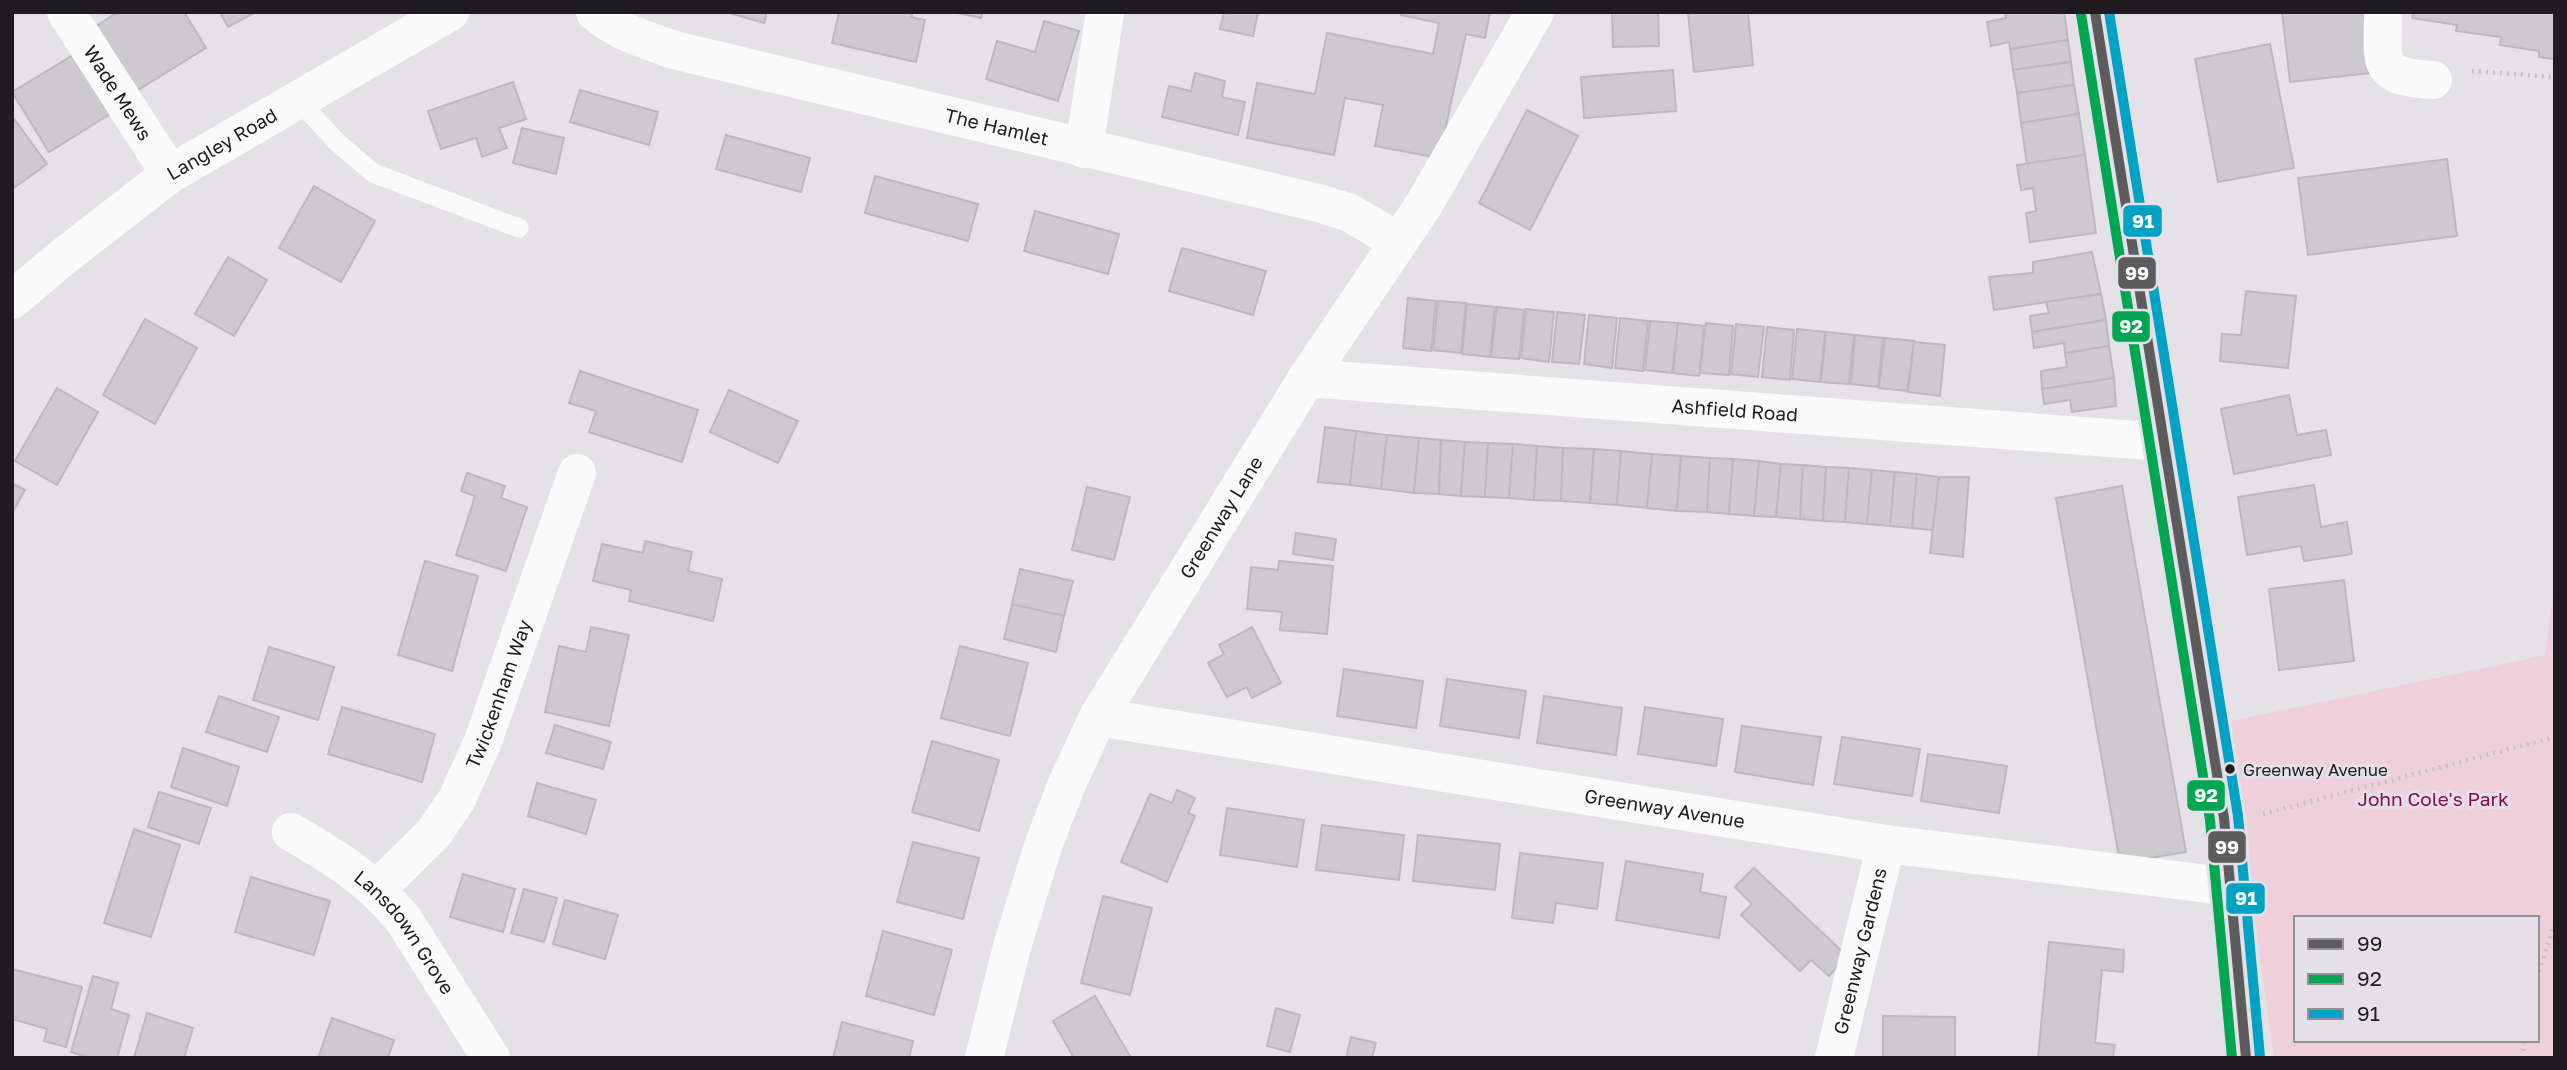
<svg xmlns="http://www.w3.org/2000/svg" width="2567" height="1070" viewBox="0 0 2567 1070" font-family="'Golos Text',sans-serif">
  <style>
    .green { fill: #eed0da; fill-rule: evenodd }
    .building { fill: #cccacf; stroke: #bbb9be; stroke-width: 2 }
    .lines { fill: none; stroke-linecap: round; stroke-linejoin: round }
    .path { stroke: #c3c2c4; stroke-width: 4.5; stroke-dasharray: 2 5; stroke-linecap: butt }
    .lane { stroke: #fbfafb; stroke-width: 19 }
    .street { stroke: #fbfafb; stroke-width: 38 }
    .secondary { stroke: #fbfafb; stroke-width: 38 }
    .bus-1-casing { stroke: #e5dfe9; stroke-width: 16 }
    .bus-2-casing { stroke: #e5dfe9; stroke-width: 16 }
    .bus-3-casing { stroke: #e5dfe9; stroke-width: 16 }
    .bus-1 { stroke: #5c5c5d; stroke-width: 10 }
    .bus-2 { stroke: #00a651; stroke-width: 10 }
    .bus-3 { stroke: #02a2c5; stroke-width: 10 }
    .bus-dot { fill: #1e1c20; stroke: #e5dfe9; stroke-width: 2.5 }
    .labels { text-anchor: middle; stroke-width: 6; stroke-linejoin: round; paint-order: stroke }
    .bus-label { font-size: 17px; fill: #1e1c20; stroke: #e5dfe9; text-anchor: start }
    .street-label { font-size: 19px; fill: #1e1c20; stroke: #e5dfe9 }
    .park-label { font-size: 19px; fill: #840d43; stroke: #e5dfe9 }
    .line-badge { stroke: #e5dfe9; stroke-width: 2.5 }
    .badge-label { font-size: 19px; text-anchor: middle; font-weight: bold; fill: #fff }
  </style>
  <rect width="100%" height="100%" fill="#e4e1e7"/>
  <path class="green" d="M2555 581V1058H2274L2226 722 2545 655ZM2296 918H2537V1040H2296Z"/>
  <g class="building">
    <polygon points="118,12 184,12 206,48 133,93 93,28"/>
    <polygon points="220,12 256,12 228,27"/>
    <polygon points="726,12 767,12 764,23"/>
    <polygon points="839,12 913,12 911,17 925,20 916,62 832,43"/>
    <polygon points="953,12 983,12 981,18"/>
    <polygon points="1224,12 1258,12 1253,36 1220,29"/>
    <polygon points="1402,12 1490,12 1485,38 1466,34 1439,158 1375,146 1383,105 1345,98 1334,155 1247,138 1257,83 1315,94 1327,33 1433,54 1439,23 1401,15"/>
    <polygon points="1612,12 1658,12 1659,46 1613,47"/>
    <polygon points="1688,12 1748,12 1753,65 1694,72"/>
    <polygon points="2005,12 2064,12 2068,40 2010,49 2009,42 1991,46 1987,22 2006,18"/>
    <polygon points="2282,12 2364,12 2371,73 2290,82"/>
    <polygon points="2413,12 2555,12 2555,59 2539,57 2539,51 2500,45 2501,37 2456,31 2457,25 2412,18"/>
    <polygon points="1044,21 1079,31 1058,101 986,79 997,41 1035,52"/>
    <polygon points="2068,40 2071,62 2013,70 2010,49"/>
    <polygon points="2270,44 2294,168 2218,182 2195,59"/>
    <polygon points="78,52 115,111 49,152 12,92"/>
    <polygon points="2071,62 2074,85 2017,93 2013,70"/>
    <polygon points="1673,70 1676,111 1584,118 1581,77"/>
    <polygon points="1195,73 1225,81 1222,97 1245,102 1238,135 1162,117 1169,86 1191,91"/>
    <polygon points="513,82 526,119 499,128 507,148 482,157 476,138 441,149 428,111"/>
    <polygon points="2074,85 2079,114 2021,123 2017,93"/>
    <polygon points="580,90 658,112 649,145 570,122"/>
    <polygon points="1527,110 1578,136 1530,230 1479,203"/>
    <polygon points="2079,114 2085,155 2027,164 2021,123"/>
    <polygon points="12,116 47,164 12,189"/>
    <polygon points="522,128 564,138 556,174 513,163"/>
    <polygon points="726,135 810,158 801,192 716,169"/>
    <polygon points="2085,155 2096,233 2030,242 2026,213 2036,211 2033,188 2021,190 2017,165"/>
    <polygon points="2447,159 2457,236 2308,255 2298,178"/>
    <polygon points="875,176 978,204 968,241 865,213"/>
    <polygon points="314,186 375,221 341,282 279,248"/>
    <polygon points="1035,211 1119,234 1108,274 1024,251"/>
    <polygon points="1182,248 1266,271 1253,315 1169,291"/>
    <polygon points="2092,252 2101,294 1994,310 1989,277 2033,273 2033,262"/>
    <polygon points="228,257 267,280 234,336 195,314"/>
    <polygon points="2246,291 2296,296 2288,368 2220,361 2222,334 2241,335"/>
    <polygon points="2101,294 2106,320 2032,332 2030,316 2049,313 2046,302"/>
    <polygon points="1408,298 1436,301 1431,351 1403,348"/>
    <polygon points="1438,301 1466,303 1461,353 1433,350"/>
    <polygon points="1467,304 1495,307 1490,357 1462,354"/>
    <polygon points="1497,307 1524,310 1519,359 1491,357"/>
    <polygon points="1526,309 1554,312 1549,362 1521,358"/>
    <polygon points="1557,312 1585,315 1579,364 1552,362"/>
    <polygon points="1589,315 1617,318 1612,368 1584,364"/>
    <polygon points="1620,318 1648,321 1643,371 1615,368"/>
    <polygon points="145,319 197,348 155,424 103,395"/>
    <polygon points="2106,320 2109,346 2065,353 2064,343 2034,348 2032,332"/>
    <polygon points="1650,321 1678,323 1672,373 1645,370"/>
    <polygon points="1678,323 1704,326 1699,376 1673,373"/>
    <polygon points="1706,323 1733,326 1729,375 1700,373"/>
    <polygon points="1736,324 1764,327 1758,377 1731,374"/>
    <polygon points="1767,327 1794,330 1790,380 1762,377"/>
    <polygon points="1797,329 1825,332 1820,382 1792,379"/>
    <polygon points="1826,332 1854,335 1849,384 1821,382"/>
    <polygon points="1855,335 1883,338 1878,387 1851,384"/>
    <polygon points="1885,338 1914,341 1907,391 1879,388"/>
    <polygon points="1914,342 1945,345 1940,396 1908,392"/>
    <polygon points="2109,346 2114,378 2042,389 2041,371 2067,367 2065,353"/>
    <polygon points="580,371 698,410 682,462 589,432 596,411 569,403"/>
    <polygon points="2114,378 2116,406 2072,412 2070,400 2044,404 2042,389"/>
    <polygon points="57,388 98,412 57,485 15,461"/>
    <polygon points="729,390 798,421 778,463 710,432"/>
    <polygon points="2289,395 2297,435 2326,430 2331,455 2234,474 2221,409"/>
    <polygon points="1325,427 1356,431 1350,485 1318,482"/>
    <polygon points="1356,431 1387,435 1381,489 1350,485"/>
    <polygon points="1387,435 1419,438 1414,493 1381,489"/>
    <polygon points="1419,438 1441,440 1439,494 1414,493"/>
    <polygon points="1441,440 1465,442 1461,496 1439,494"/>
    <polygon points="1465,442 1488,443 1485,497 1461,496"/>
    <polygon points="1488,443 1513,444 1509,498 1485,497"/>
    <polygon points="1513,444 1537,446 1534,500 1509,498"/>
    <polygon points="1537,446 1563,448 1561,501 1534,500"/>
    <polygon points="1563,448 1594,449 1590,503 1561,501"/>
    <polygon points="1594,449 1621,451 1617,505 1590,503"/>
    <polygon points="1621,451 1652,454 1647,508 1617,505"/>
    <polygon points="1652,454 1681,456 1677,511 1647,508"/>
    <polygon points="1681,456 1710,458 1707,512 1677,511"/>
    <polygon points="1710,458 1733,459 1729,514 1707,512"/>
    <polygon points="1733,459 1759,461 1754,516 1729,514"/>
    <polygon points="1759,461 1781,464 1776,517 1754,516"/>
    <polygon points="1781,464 1803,465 1800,519 1776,517"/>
    <polygon points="1803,465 1826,467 1823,521 1800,519"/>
    <polygon points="1826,467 1849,468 1845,522 1823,521"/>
    <polygon points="1849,468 1872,470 1867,524 1845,522"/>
    <polygon points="1872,470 1895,472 1890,526 1867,524"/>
    <polygon points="1895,472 1917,474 1912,528 1890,526"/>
    <polygon points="467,473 505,486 501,498 527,507 506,571 456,555 475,496 461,491"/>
    <polygon points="1917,474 1939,477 1933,530 1912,528"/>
    <polygon points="1939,477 1969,477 1963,557 1930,553"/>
    <polygon points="12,483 25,490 12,513"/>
    <polygon points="2314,485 2321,527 2347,522 2352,554 2304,561 2301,546 2247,555 2238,497"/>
    <polygon points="2122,486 2186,852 2120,863 2056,498"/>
    <polygon points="1087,487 1130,497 1114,560 1072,550"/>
    <polygon points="1296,533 1336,539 1333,560 1293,554"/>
    <polygon points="645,541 692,552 688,571 722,579 713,621 629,601 631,590 593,581 602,544 643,553"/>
    <polygon points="425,561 478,576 452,671 398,655"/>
    <polygon points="1279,561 1333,566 1327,634 1280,630 1282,612 1247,609 1251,567 1278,570"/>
    <polygon points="1020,569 1073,581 1064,616 1012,604"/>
    <polygon points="2344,580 2354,661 2279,670 2269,589"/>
    <polygon points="1012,604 1064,616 1056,652 1004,639"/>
    <polygon points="591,627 629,635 609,726 545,712 559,646 586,652"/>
    <polygon points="1252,627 1281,683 1252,698 1247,687 1227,697 1208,663 1224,654 1219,645"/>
    <polygon points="960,646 1028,663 1010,736 941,718"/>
    <polygon points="269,647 334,667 318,720 253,700"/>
    <polygon points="1344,669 1423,681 1416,728 1337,716"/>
    <polygon points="1447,679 1526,691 1519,738 1440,726"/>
    <polygon points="219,696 279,717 267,752 206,732"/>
    <polygon points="1544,696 1622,708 1616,755 1537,743"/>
    <polygon points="342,707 435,734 422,782 328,754"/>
    <polygon points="1645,707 1723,719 1716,766 1638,754"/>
    <polygon points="555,725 611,742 603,769 546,753"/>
    <polygon points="1742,726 1821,737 1813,785 1735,772"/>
    <polygon points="1842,737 1920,749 1912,796 1834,784"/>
    <polygon points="932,741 999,760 979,831 912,812"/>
    <polygon points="183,748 239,767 227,806 171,787"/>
    <polygon points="1928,754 2007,766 1999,813 1921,801"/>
    <polygon points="537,783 596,800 586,834 528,816"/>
    <polygon points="1177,790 1195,798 1188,813 1195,816 1167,882 1121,862 1150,794 1172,803"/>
    <polygon points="159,792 211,808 199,844 148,827"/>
    <polygon points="1227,808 1304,820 1297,867 1220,855"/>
    <polygon points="1322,825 1404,835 1399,880 1316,870"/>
    <polygon points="134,829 180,845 151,937 104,923"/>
    <polygon points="1418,835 1500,844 1495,890 1413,881"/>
    <polygon points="913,842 979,858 963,919 897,902"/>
    <polygon points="1520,853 1603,863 1597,909 1556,903 1553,923 1512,918"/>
    <polygon points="1626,861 1703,874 1700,892 1726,897 1719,938 1616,920"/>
    <polygon points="1754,868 1847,956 1829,976 1811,960 1800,971 1741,915 1752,904 1735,887"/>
    <polygon points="463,874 515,889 503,932 450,917"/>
    <polygon points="251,877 330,901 314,955 235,932"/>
    <polygon points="524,889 557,898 544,942 511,933"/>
    <polygon points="1103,896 1152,908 1130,995 1081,983"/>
    <polygon points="565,900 618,915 605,959 553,944"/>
    <polygon points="883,931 952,950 934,1015 866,996"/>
    <polygon points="2049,942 2124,950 2123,972 2102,970 2095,1043 2115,1045 2113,1058 2038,1058"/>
    <polygon points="12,969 82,987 66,1047 44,1041 47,1029 12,1019"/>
    <polygon points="93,976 118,983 111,1009 129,1015 117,1058 90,1058 71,1052"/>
    <polygon points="1095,996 1131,1058 1074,1058 1053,1021"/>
    <polygon points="1276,1008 1300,1015 1290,1052 1267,1046"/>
    <polygon points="147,1013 193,1028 184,1058 134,1058"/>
    <polygon points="1883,1016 1955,1017 1955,1058 1883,1058"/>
    <polygon points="332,1018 394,1040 388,1058 318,1058"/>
    <polygon points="842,1022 913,1041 909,1058 833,1058"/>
    <polygon points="1351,1037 1376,1043 1372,1058 1346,1058"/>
  </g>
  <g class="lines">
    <g class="path">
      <polyline points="2472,71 2555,77"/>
      <polyline points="2263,814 2555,737"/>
      <polyline points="2537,978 2555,923"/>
      <polyline points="2523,1058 2524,1040"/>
    </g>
    <polyline class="lane" points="298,100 337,142 373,173 519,228"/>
    <g class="street">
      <path id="s1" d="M66 12 170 174"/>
      <path id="s2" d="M595 12C618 32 646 40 674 50L1318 203 1348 212 1398 241"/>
      <path d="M2383 12C2383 63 2374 77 2433 80"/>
      <polyline points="1084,149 1105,12"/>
      <path id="s3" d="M1307 378 2163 442"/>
      <path id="s4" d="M1098 717 1886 844 2232 887"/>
      <path id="s5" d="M291 832C337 859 368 877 403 919L491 1058"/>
      <path id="s6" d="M377 889 433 834 457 799 483 741 577 473"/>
      <path id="s7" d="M984 1058 1012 947 1043 846 1066 786 1098 717 1307 378 1423 206 1535 12"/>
      <path id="s8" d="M1834 1058 1886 844"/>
    </g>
    <g class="secondary">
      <polyline points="2095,12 2224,818 2232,887 2246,1058"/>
      <path id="s9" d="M12 300 63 257 170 174 450 12"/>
    </g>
    <defs>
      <polyline id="bus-1" points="2095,12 2224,818 2246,1058"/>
      <polyline id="bus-2" points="2081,14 2210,820 2232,1058"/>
      <polyline id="bus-3" points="2109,12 2238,816 2260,1057"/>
    </defs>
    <use href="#bus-1" class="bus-1-casing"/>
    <use href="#bus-2" class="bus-2-casing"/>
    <use href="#bus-3" class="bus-3-casing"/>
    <use href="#bus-1" class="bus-1"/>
    <use href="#bus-2" class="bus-2"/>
    <use href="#bus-3" class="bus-3"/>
  </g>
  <circle class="bus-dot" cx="2230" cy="769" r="6"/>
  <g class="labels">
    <g class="bus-label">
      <text x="2243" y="776">Greenway Avenue</text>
    </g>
    <g class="street-label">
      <text dy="7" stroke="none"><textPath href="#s1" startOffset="96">Wade Mews</textPath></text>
      <text dy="7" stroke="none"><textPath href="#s2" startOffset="420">The Hamlet</textPath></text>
      <text dy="7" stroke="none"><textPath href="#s9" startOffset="262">Langley Road</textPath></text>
      <text dy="7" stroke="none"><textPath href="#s3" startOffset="429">Ashfield Road</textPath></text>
      <text dy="7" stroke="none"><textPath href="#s7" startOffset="595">Greenway Lane</textPath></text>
      <text dy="7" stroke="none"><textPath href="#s6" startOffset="234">Twickenham Way</textPath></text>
      <text dy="7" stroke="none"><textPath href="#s4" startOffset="574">Greenway Avenue</textPath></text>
      <text dy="7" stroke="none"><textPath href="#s5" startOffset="154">Lansdown Grove</textPath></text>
      <text dy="7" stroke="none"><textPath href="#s8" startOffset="110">Greenway Gardens</textPath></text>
    </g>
    <g class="park-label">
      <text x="2433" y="806">John Cole's Park</text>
    </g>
  </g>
  <g class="line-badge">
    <rect x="2122" y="204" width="41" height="34" rx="7" fill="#02a2c5"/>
    <rect x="2117" y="256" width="40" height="34" rx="7" fill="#5c5c5d"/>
    <rect x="2111" y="310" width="40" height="33" rx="7" fill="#00a651"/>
    <rect x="2186" y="779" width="40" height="33" rx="7" fill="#00a651"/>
    <rect x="2207" y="830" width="40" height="34" rx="7" fill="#5c5c5d"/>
    <rect x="2225" y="882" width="41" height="33" rx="7" fill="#02a2c5"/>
  </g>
  <g class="badge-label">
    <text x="2143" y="228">91</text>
    <text x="2137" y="280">99</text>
    <text x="2131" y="333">92</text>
    <text x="2206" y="802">92</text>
    <text x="2227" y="854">99</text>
    <text x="2246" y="905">91</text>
  </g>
  <rect width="2567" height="1070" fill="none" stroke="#1e1c20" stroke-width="28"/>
  <rect x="2294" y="916" width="245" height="126" fill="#e5dfe9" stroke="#959199" stroke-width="2"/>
  <rect x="2308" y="939" width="35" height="10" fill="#5c5c5d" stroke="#959199" stroke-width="2"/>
  <text x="2357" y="951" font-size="21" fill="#1e1c20">99</text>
  <rect x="2308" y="974" width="35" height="10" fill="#00a651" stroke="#959199" stroke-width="2"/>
  <text x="2357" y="986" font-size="21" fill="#1e1c20">92</text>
  <rect x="2308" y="1009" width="35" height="10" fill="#02a2c5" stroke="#959199" stroke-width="2"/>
  <text x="2357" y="1021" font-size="21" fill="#1e1c20">91</text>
</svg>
